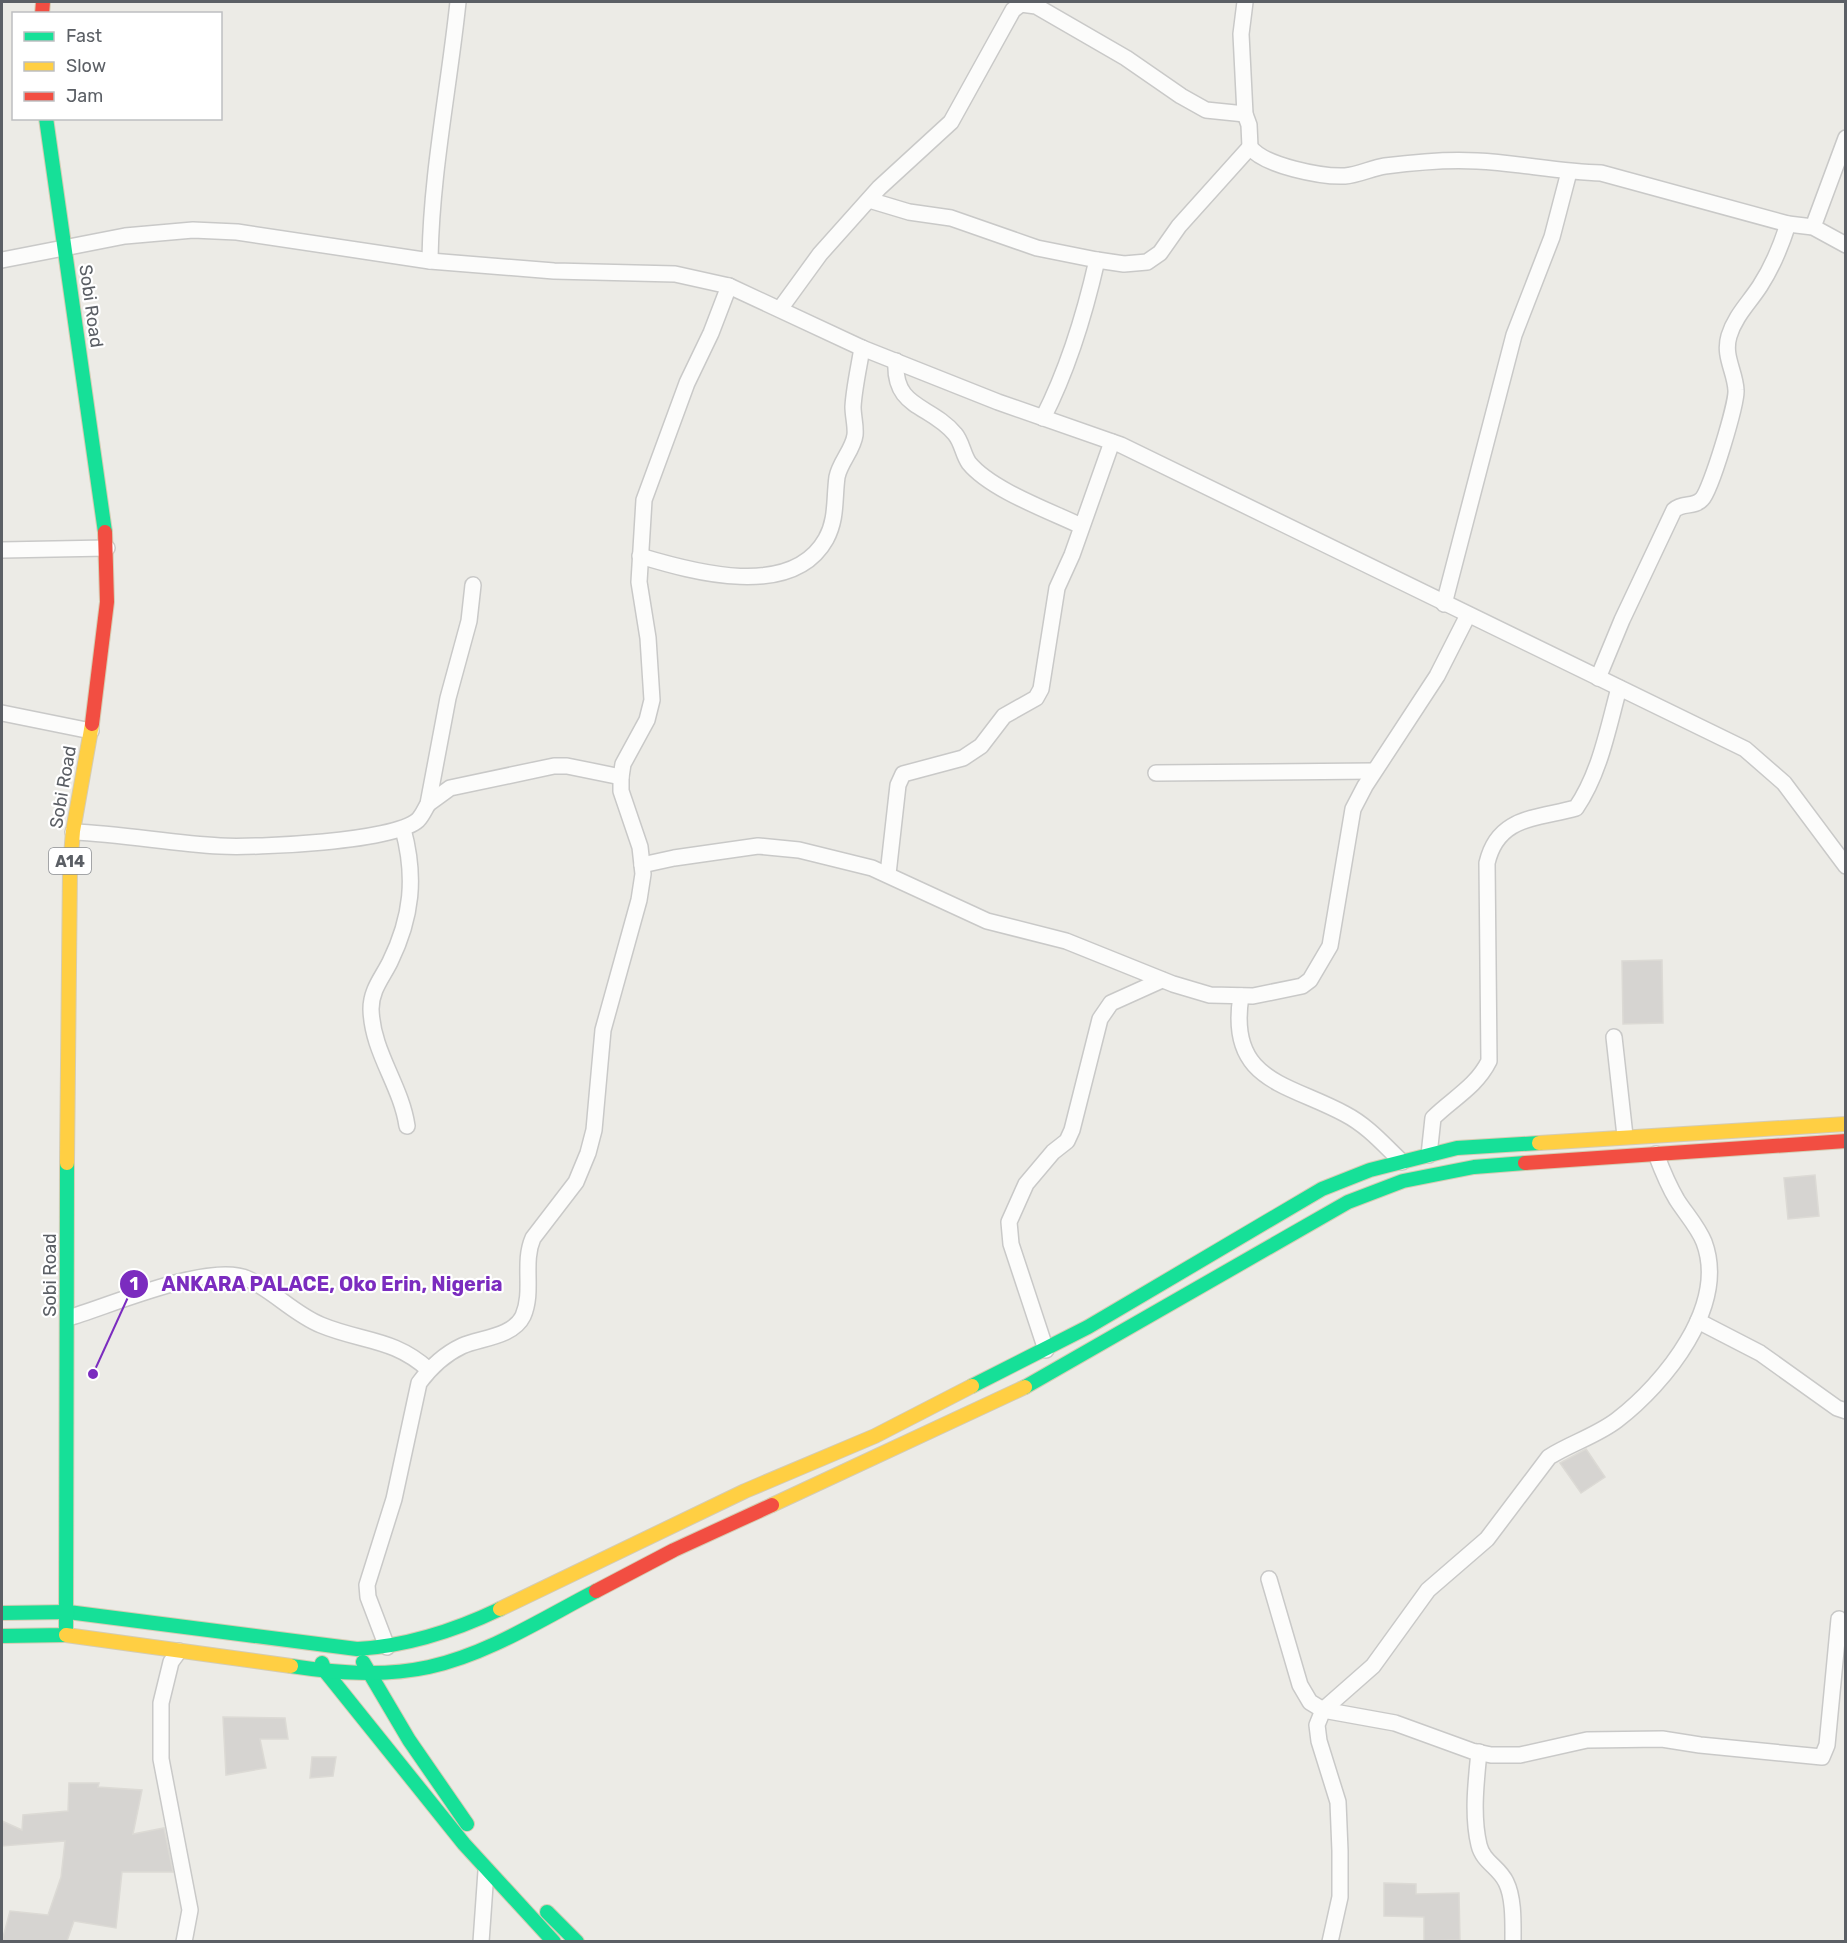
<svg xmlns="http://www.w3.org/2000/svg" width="1847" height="1943" viewBox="0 0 1847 1943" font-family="Rubik,sans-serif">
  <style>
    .building { fill: #d6d4d1; stroke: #dcdad5; stroke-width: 1.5 }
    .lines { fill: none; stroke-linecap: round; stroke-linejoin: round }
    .street-casing { stroke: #c9c9c8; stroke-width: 18 }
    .fast-casing { stroke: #d5ccb3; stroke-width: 16 }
    .slow-casing { stroke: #d5ccb3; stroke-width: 16 }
    .jam-casing { stroke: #d5ccb3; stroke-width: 16 }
    .street { stroke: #fcfcfb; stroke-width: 15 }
    .fast { stroke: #16e098; stroke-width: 14 }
    .slow { stroke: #ffcf43; stroke-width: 14 }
    .jam { stroke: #f24e42; stroke-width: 14 }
    .labels { text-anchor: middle; stroke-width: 4.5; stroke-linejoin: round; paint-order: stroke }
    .shield { fill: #fff; stroke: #8c8f93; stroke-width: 1.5 }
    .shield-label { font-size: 16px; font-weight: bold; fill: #5b5f65 }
    .street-label { font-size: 18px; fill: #5b5f65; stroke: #fff }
    .leader { fill: none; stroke: #7b2cbf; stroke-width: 2 }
    .callout-dot { fill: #7b2cbf; stroke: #fff; stroke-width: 2 }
    .mark-label { font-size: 18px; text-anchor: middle; font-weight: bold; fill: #fff }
    .callout-label { font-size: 20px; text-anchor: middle; font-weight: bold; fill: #7b2cbf; stroke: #fff; stroke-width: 4.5; stroke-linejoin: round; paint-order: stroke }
  </style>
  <rect width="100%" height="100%" fill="#ecebe6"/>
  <g class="building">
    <polygon points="1662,960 1663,1023 1623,1024 1622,961"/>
    <polygon points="1815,1175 1819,1216 1788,1219 1784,1178"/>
    <polygon points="1586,1449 1605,1477 1581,1493 1560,1463"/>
    <polygon points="223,1717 285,1718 288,1739 260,1739 266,1768 226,1775"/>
    <polygon points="312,1757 336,1757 333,1776 310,1778"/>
    <polygon points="69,1783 99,1783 98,1787 142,1790 133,1834 164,1828 173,1872 122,1872 116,1928 74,1921 67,1941 2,1941 10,1911 48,1915 61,1877 65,1841 2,1846 2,1821 22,1830 23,1815 68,1811"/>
    <polygon points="1384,1883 1416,1884 1416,1894 1459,1893 1460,1940 1424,1941 1424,1917 1384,1916"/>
  </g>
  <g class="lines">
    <defs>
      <g id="street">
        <path d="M1245 2 1241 34 1245 114 1249 125 1250 147C1264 166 1322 177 1345 176 1358 175 1372 168 1385 166 1416 162 1447 159 1477 161 1519 163 1559 172 1601 173L1788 224 1813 227 1846 245"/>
        <polyline points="869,200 909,212 951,218 1037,248 1097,260 1124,264 1147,262 1160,253 1179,226 1250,147"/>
        <polyline points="1813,227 1846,138"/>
        <polyline points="2,260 125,236 193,230 237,232 430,261 554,271 675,274 729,286 862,348 998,402 1121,445 1745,749 1784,783 1846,866"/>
        <path d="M430 261C431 174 449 88 458 2"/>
        <polyline points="780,309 820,254 879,188 951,122 1013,10 1021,4 1036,6 1126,58 1181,96 1206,110 1245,114"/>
        <path d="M896 361C893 409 930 404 955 434 962 442 963 455 969 463 991 490 1050 511 1081 526"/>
        <path d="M1043 418C1068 369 1085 313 1097 260"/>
        <polyline points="2,550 107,548"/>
        <path d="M640 556C693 572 792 600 826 539 837 519 834 499 837 477 840 462 853 450 855 435 856 426 853 416 853 407 854 388 859 367 862 348"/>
        <polyline points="1444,604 1514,335 1552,237 1569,172"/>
        <path d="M1598 678 1622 620 1674 510C1683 502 1694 508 1702 499 1711 490 1737 403 1736 390 1735 371 1723 356 1729 336 1735 316 1749 303 1760 286 1773 266 1781 246 1788 224"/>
        <polyline points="2,713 91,731"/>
        <polyline points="1156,773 1374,771"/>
        <polyline points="428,804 450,788 554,766 567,766 621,777"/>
        <path d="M403 829C416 877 412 917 390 962 382 978 371 990 371 1009 372 1052 401 1085 407 1126"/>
        <path d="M73 832C122 834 170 843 220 846 255 848 394 842 418 820 422 816 425 809 428 804L448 698 469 621 473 585"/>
        <polyline points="642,865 674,858 758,846 799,850 872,868 987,921 1066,941 1173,984 1210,995 1253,996 1302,986 1310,980 1330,946 1353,809 1365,786 1437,676 1468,615"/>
        <polyline points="888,874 898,785 903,774 963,758 981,746 1004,716 1036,698 1041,689 1057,588 1072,555 1112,442"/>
        <path d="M1241 996C1227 1082 1288 1083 1345 1114 1368 1126 1384 1145 1402 1162"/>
        <polyline points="1614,1037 1625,1136"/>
        <path d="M1429 1155 1433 1118C1452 1099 1476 1087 1489 1061L1487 863C1498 816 1536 819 1576 808 1600 773 1608 728 1619 688"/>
        <path d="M68 1318C107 1307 211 1261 248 1279 274 1291 294 1314 321 1325 362 1342 394 1338 429 1370"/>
        <polyline points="1698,1321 1760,1353 1837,1408 1846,1411"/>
        <polyline points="1046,1350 1011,1244 1009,1222 1026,1184 1053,1152 1067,1141 1072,1130 1100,1019 1111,1003 1162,980"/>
        <polyline points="1269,1579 1300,1685 1310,1702 1323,1710 1395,1723 1472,1751 1491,1755 1520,1755 1587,1740 1662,1739 1700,1745 1822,1757 1827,1745 1839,1619"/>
        <path d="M387 1647 368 1597 367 1585 394 1499 419 1383C430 1368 445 1354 462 1346 480 1338 513 1337 523 1316 534 1291 522 1263 533 1238L576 1182 588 1153 594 1130 603 1030 639 900 643 874 640 847 621 791V777L623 764 647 720 652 700 648 638 639 582 644 500 687 383 711 333 729 286"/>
        <polyline points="179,1651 171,1662 161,1703 161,1759 190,1910 184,1942"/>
        <path d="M1479 1752C1476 1782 1472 1816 1479 1845 1483 1862 1499 1867 1506 1882 1514 1898 1513 1923 1513 1942"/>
        <polyline points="481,1942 486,1871"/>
        <path d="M1330 1942 1340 1897V1851L1338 1802 1319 1741 1317 1725 1323 1710 1373 1666 1428 1590 1487 1539 1549 1457C1571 1443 1596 1436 1617 1420 1665 1383 1728 1306 1704 1242 1698 1227 1686 1214 1677 1200 1668 1185 1662 1170 1656 1154"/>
      </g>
      <g id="fast">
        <polyline points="46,118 105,532"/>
        <polyline points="972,1386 1088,1327 1322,1189 1370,1170 1457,1148 1539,1143"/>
        <polyline points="1025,1387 1348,1202 1403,1181 1474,1167 1525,1163"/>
        <path d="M68 1612 357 1649C408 1646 454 1631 500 1609"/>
        <polyline points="2,1613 68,1612"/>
        <polyline points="2,1636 66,1635 67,1163"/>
        <polyline points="363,1662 409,1740 467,1824"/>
        <polyline points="322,1663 325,1671 464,1844 554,1942"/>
        <path d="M291 1666C337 1673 383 1677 429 1667 488 1654 542 1619 596 1591"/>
        <polyline points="547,1912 577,1942"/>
      </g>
      <g id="slow">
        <polyline points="1539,1143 1846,1124"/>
        <polyline points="67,1163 70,869 73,831 92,724"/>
        <polyline points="772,1505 1025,1387"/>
        <polyline points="500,1609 745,1491 875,1436 972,1386"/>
        <polyline points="66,1635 291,1666"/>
      </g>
      <g id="jam">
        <polyline points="42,14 43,2"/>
        <polyline points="92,724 107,602 105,532"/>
        <polyline points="1525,1163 1846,1141"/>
        <polyline points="596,1591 674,1550 772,1505"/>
      </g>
    </defs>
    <use href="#street" class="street-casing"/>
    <use href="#fast" class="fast-casing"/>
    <use href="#slow" class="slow-casing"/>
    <use href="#jam" class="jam-casing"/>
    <use href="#street" class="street"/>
    <use href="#fast" class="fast"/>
    <use href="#slow" class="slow"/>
    <use href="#jam" class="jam"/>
  </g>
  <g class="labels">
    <rect class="shield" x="49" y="848" width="42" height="26" rx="4.5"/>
    <g class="shield-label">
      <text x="70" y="867">A14</text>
    </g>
    <g class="street-label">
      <text transform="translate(91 306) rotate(82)" y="6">Sobi Road</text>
      <text transform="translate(63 787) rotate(-80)" y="6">Sobi Road</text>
      <text transform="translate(50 1275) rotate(-90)" y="6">Sobi Road</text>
    </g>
  </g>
  <path class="leader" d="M93 1374L134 1284"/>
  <g class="callout-dot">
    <circle cx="93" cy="1374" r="6"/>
    <circle cx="134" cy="1284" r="15"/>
  </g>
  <g class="mark-label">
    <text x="134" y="1290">1</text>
  </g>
  <g class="callout-label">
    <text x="332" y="1291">ANKARA PALACE, Oko Erin, Nigeria</text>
  </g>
  <rect width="1847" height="1943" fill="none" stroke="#5b5f65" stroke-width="6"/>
  <rect x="12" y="12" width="210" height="108" fill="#ffffff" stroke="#bdbfc1" stroke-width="1.5"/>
  <rect x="24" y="32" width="30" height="9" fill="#16e098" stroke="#bdbfc1" stroke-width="1.5"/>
  <text x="66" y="42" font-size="18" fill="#5b5f65">Fast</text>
  <rect x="24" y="62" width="30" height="9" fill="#ffcf43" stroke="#bdbfc1" stroke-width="1.5"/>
  <text x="66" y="72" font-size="18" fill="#5b5f65">Slow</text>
  <rect x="24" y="92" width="30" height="9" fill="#f24e42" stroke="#bdbfc1" stroke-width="1.5"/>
  <text x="66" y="102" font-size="18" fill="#5b5f65">Jam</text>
</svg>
